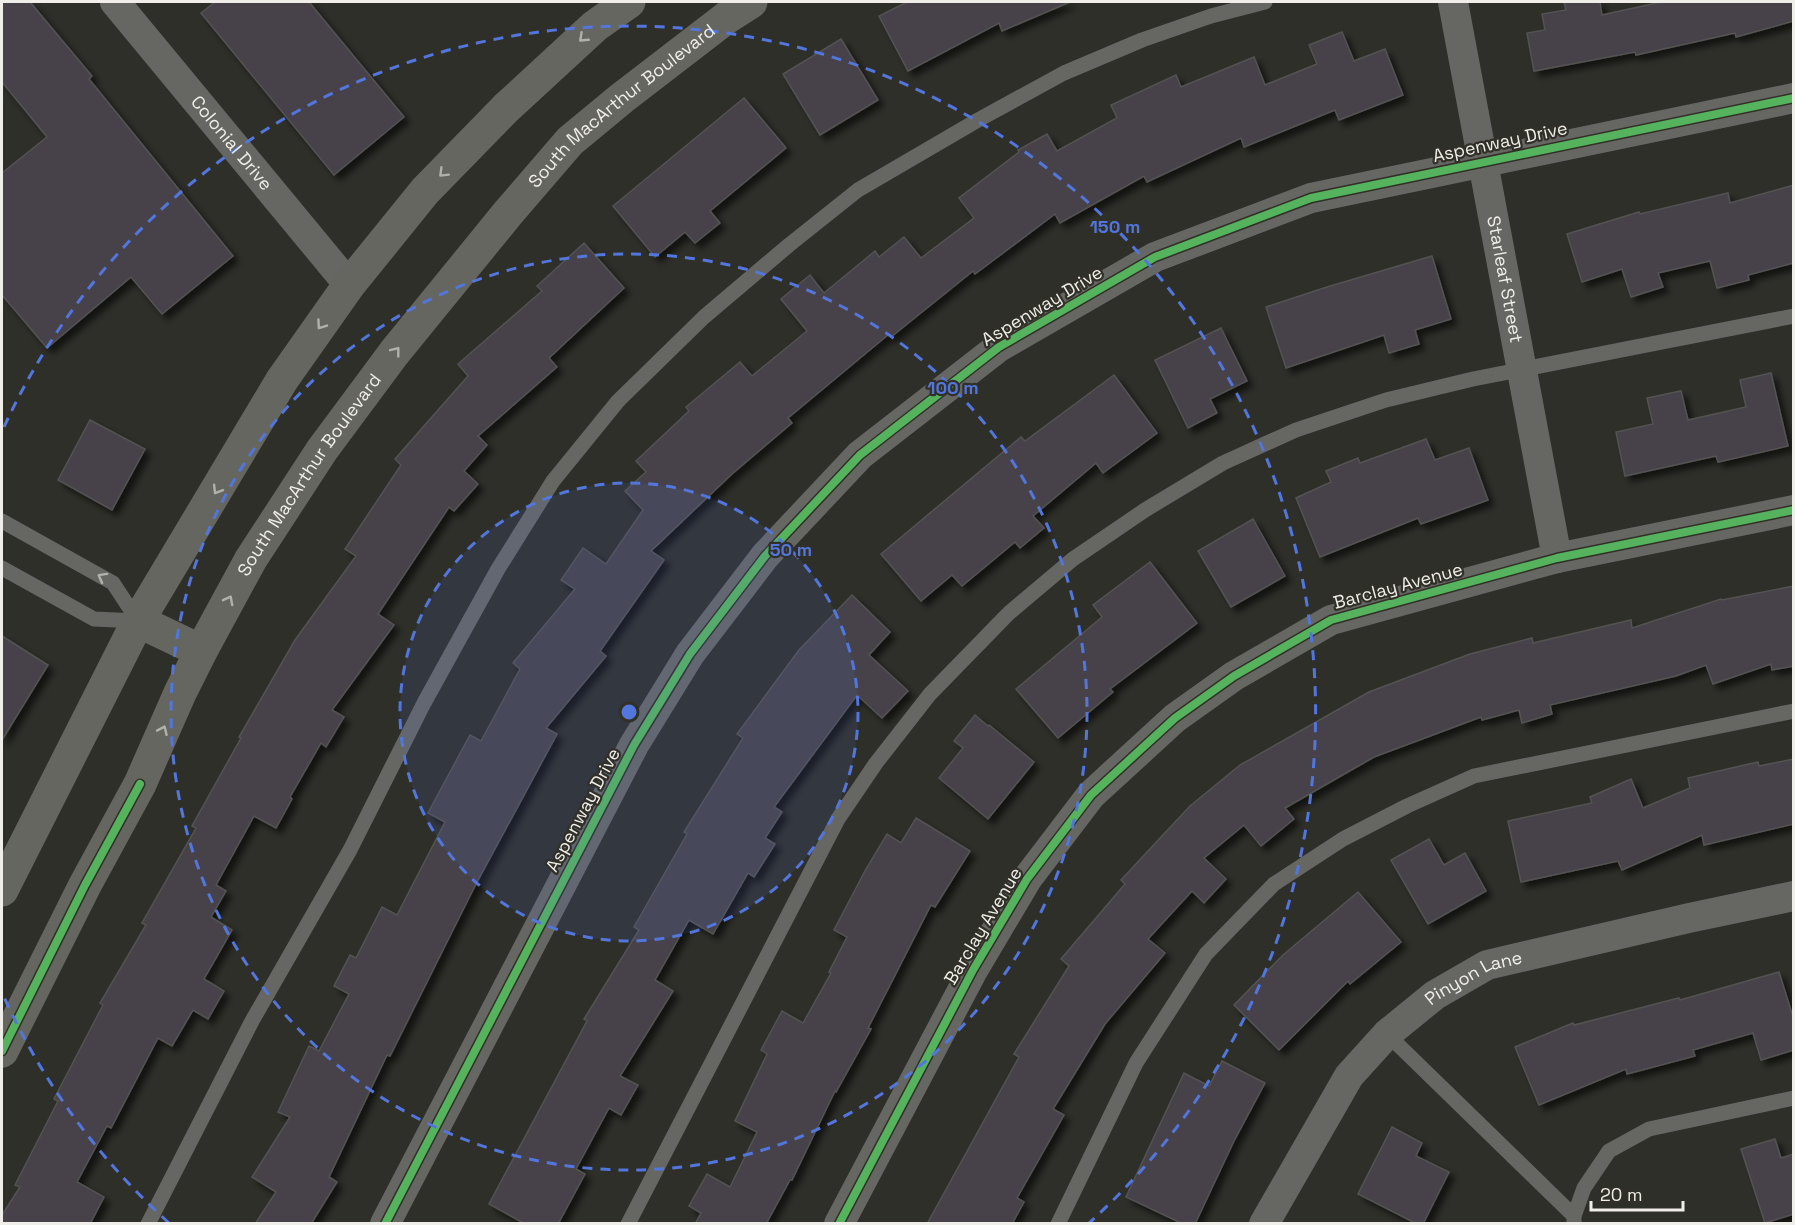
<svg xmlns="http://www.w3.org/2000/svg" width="1795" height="1225" viewBox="0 0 1795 1225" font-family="'Space Grotesk',sans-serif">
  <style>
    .building { fill: #464248; stroke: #535352; stroke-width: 1.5; filter: url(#shadow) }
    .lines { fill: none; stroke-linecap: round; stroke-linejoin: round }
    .lane { stroke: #666663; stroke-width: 15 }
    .street { stroke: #666663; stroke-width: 30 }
    .secondary { stroke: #666660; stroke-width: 33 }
    .cycleway-casing { stroke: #313028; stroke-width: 11 }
    .cycleway { stroke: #56b35d; stroke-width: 8 }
    .oneway { stroke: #b1b1ab }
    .oneway2 { stroke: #b1b1ad }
    .ring { fill: none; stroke: #5276dc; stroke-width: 3; stroke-dasharray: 10 8 }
    .labels { text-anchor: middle; stroke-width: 4.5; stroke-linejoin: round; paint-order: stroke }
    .street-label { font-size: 18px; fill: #efeee9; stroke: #313028 }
    .centre { fill: #5276dc; stroke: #313028; stroke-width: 3 }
    .ring-label { font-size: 18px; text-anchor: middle; font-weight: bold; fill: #5276dc; stroke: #313028; stroke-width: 4.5; stroke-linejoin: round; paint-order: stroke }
  </style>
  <defs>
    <filter id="shadow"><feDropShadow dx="5.5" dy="5.5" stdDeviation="3" flood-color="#0009"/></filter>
  </defs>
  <rect width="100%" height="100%" fill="#2f2f2a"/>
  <g class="building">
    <polygon points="2,2 30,2 92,76 89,79 233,256 162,314 131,277 47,348 2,295 2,173 47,137 2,82"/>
    <polygon points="215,2 309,2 404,117 334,175 201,13"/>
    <polygon points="907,2 1070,2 1002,31 999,23 908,71 879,16"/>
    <polygon points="1564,2 1600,2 1602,15 1661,2 1794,2 1794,21 1736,37 1735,33 1636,55 1635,52 1534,71 1527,33 1545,30 1542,14 1566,10"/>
    <polygon points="1342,32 1354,61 1385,49 1403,95 1339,120 1335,110 1244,147 1241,138 1147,182 1144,176 1060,223 1055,214 975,274 973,271 891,337 889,334 788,418 792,423 732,474 651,551 664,560 600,651 606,656 546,728 557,734 476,884 390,1056 387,1055 329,1177 337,1182 311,1224 255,1224 276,1192 252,1177 290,1117 278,1112 309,1046 319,1051 349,994 334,986 350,955 356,958 382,907 397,915 445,822 428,813 470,735 481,741 520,669 513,663 575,589 561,580 583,548 606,564 643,510 625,491 646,472 636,461 689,411 686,407 740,362 752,376 807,331 781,299 810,275 824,293 875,251 879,257 904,237 921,258 974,218 959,198 1019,152 1018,150 1047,134 1057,151 1117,118 1111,105 1176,75 1181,87 1254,57 1265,85 1317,64 1309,45"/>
    <polygon points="841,39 878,100 820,135 783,74"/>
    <polygon points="744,98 786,148 710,211 720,223 695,243 685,232 655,257 613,206"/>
    <polygon points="1794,185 1794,263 1748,275 1749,280 1717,288 1710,261 1658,273 1663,287 1631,297 1622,269 1582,282 1567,234 1639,212 1640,214 1728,193 1730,203"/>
    <polygon points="584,243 624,288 549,358 557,367 478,436 487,445 464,471 478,484 454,511 449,507 378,614 394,625 332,710 344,717 326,747 321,743 290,797 292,799 276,828 254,816 216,885 226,891 211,917 232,930 204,979 224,991 208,1019 193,1010 172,1046 158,1038 111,1128 107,1126 77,1182 104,1197 90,1224 2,1224 2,1215 20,1187 15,1185 58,1101 54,1099 103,1005 100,1003 146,925 142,923 196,828 192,826 241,738 239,737 295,640 356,556 345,549 401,465 395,459 468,376 458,364 542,291 537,286"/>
    <polygon points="1432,256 1451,319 1415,330 1419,344 1389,353 1384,335 1286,368 1266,307 1327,287"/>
    <polygon points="1221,328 1247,381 1210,399 1217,413 1188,428 1155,360"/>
    <polygon points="1771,373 1788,446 1718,462 1716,456 1625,476 1616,432 1653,424 1647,398 1681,391 1688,420 1746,407 1740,380"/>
    <polygon points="1114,375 1157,433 1103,473 1096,463 1033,516 1044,528 1020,548 1015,542 962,586 952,575 921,601 881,554 1021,437 1025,441"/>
    <polygon points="90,420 145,449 112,510 58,480"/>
    <polygon points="1426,439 1435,460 1469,448 1488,500 1421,524 1418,518 1320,557 1296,498 1331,482 1326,471 1358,458 1360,463"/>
    <polygon points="1253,519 1285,576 1231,607 1198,551"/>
    <polygon points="1150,562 1197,623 1110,689 1113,692 1058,738 1016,689 1102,617 1093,605"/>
    <polygon points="1794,586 1794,666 1772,670 1771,664 1713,684 1706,665 1676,676 1550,705 1552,714 1522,723 1519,710 1482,720 1481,717 1374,757 1285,808 1294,819 1261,846 1244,825 1204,858 1226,879 1204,903 1192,891 1148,939 1165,953 1105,1024 1053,1109 1064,1115 1017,1198 1024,1202 1012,1224 927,1224 1019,1057 1014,1054 1069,966 1061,959 1125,884 1121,880 1190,806 1240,765 1369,692 1470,654 1532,638 1533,643 1631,620 1632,628 1721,599 1722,600"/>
    <polygon points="852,595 890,632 869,655 908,691 882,718 857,695 774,807 782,812 765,838 775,844 754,877 748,873 713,934 689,920 655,980 673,991 620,1076 638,1085 621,1115 609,1108 576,1169 585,1174 558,1224 525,1224 489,1204 587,1021 584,1019 639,930 634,927 687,834 684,832 743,738 737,734 799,650"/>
    <polygon points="2,636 48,665 2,740"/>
    <polygon points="975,715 988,726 989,725 1034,762 988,819 939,778 963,748 954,741"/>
    <polygon points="1794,759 1794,824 1704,845 1702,835 1622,870 1618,861 1521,882 1508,821 1592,803 1590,797 1631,779 1643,808 1690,788 1688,778 1758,762 1759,766"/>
    <polygon points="916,818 970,851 935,907 931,905 868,1028 871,1029 836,1092 835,1091 792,1180 790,1180 766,1224 695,1224 701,1213 689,1206 707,1174 730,1187 757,1132 735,1121 767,1054 761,1050 782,1011 803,1023 831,973 829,972 847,937 834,930 866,869 887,834 901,843"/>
    <polygon points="1429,839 1444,865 1465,853 1486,891 1428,924 1391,860"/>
    <polygon points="1358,892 1401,942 1350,984 1348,981 1279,1050 1234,1005 1283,955"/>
    <polygon points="1779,972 1794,1020 1794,1050 1761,1060 1753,1033 1693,1050 1695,1056 1627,1074 1626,1069 1539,1105 1515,1047 1573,1023 1574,1025 1679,998 1680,1000"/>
    <polygon points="1222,1061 1265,1083 1234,1141 1195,1224 1183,1224 1126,1197 1184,1073 1209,1086"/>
    <polygon points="1392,1127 1422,1143 1416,1156 1449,1172 1423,1224 1417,1224 1358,1194"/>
    <polygon points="1775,1139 1781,1158 1794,1154 1794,1214 1765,1223 1741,1149"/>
  </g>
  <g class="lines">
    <g class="lane">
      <polyline points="2,521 113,583 138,621"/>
      <polyline points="2,568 94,619 138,621"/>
      <polyline points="1387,1034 1574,1216"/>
      <polyline points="148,1224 252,1021 350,850 424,703 498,569 553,481 618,401 704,317 789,245 858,190 978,120 1064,73 1142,40 1211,16 1265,2"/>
      <polyline points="628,1224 838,819 876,763 930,694 1009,613 1073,559 1145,510 1223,463 1296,430 1386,400 1473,379 1794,316"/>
      <polyline points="1058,1224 1136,1063 1206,954 1274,884 1343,839 1407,806 1474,776 1794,711"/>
      <polyline points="1574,1224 1574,1216 1584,1188 1609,1151 1649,1129 1794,1098"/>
    </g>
    <g class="street">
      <path id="s1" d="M115 2 349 285"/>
      <path id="s2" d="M1453 2 1557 558"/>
      <polyline points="385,1224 634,745 690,654 765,556 860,455 999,347 1155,257 1311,198 1794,98"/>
      <polyline points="839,1224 973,970 1027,879 1091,795 1175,718 1234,676 1331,620 1557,558 1794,510"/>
      <path id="s3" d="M1264 1224 1349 1076 1387 1034 1435 995 1487 965 1689 918 1794 896"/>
    </g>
    <g class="secondary">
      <polyline points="138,621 201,651"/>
      <polyline points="2,890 138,621 282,380 349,285 425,191 506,108 595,26 629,2"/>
      <path id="s4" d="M2 1051 85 885 140 784 180 693 201 651 251 559 322 450 394 353 508 213 570 141 622 98 726 18 751 2"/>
    </g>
    <defs>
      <g id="cycleway">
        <polyline points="2,1051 85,885 140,784"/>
        <polyline points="385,1224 634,745 690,654 765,556 860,455 999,347 1155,257 1311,198 1794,98"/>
        <polyline points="839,1224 973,970 1027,879 1091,795 1175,718 1234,676 1331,620 1557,558 1794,510"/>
      </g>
    </defs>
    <use href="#cycleway" class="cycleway-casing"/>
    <use href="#cycleway" class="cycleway"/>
  </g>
  <defs><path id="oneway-chevron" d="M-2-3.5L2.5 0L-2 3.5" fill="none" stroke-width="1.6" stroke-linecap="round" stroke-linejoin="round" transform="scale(1.5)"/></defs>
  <g class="oneway">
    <use href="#oneway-chevron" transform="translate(583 38) rotate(137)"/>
    <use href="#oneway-chevron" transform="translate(443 173) rotate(135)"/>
    <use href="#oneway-chevron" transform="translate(321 325) rotate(125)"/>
    <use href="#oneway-chevron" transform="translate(396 351) rotate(-52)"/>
    <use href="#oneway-chevron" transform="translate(217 490) rotate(121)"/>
    <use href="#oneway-chevron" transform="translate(229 600) rotate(-62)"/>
    <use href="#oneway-chevron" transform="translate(163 730) rotate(-66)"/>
  </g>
  <use class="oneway2" href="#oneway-chevron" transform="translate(102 577) rotate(-151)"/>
  <circle cx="629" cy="712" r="229" fill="#5276dc" fill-opacity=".12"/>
  <g class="ring">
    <circle cx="629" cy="712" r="229"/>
    <circle cx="629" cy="712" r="458"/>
    <path d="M169 1223A687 687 0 0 1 4 997M4 427A687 687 0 1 1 1089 1223"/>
  </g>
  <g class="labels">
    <g class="street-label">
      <text dy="6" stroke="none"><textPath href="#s4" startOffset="1140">South MacArthur Boulevard</textPath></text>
      <text transform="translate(1500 142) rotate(-12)" y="6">Aspenway Drive</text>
      <text dy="6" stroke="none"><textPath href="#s1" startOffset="183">Colonial Drive</textPath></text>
      <text dy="6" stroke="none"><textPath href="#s2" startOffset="282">Starleaf Street</textPath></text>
      <text transform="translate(1042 306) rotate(-31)" y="6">Aspenway Drive</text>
      <text dy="6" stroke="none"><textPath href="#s4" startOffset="654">South MacArthur Boulevard</textPath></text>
      <text transform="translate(1398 586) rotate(-15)" y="6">Barclay Avenue</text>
      <text transform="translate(583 810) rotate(-62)" y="6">Aspenway Drive</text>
      <text transform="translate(983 926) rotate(-59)" y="6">Barclay Avenue</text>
      <text dy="6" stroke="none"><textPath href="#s3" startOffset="332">Pinyon Lane</textPath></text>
    </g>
  </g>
  <circle cx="629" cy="712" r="9" class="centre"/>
  <g class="ring-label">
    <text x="1115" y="233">150 m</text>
    <text x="953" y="394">100 m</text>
    <text x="791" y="556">50 m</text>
  </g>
  <rect width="1795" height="1225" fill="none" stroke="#efeee9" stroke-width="6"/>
  <path d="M1591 1201v9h92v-9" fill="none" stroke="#efeee9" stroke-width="3"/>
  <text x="1600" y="1201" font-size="18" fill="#efeee9" stroke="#313028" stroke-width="4.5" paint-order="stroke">20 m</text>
</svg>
